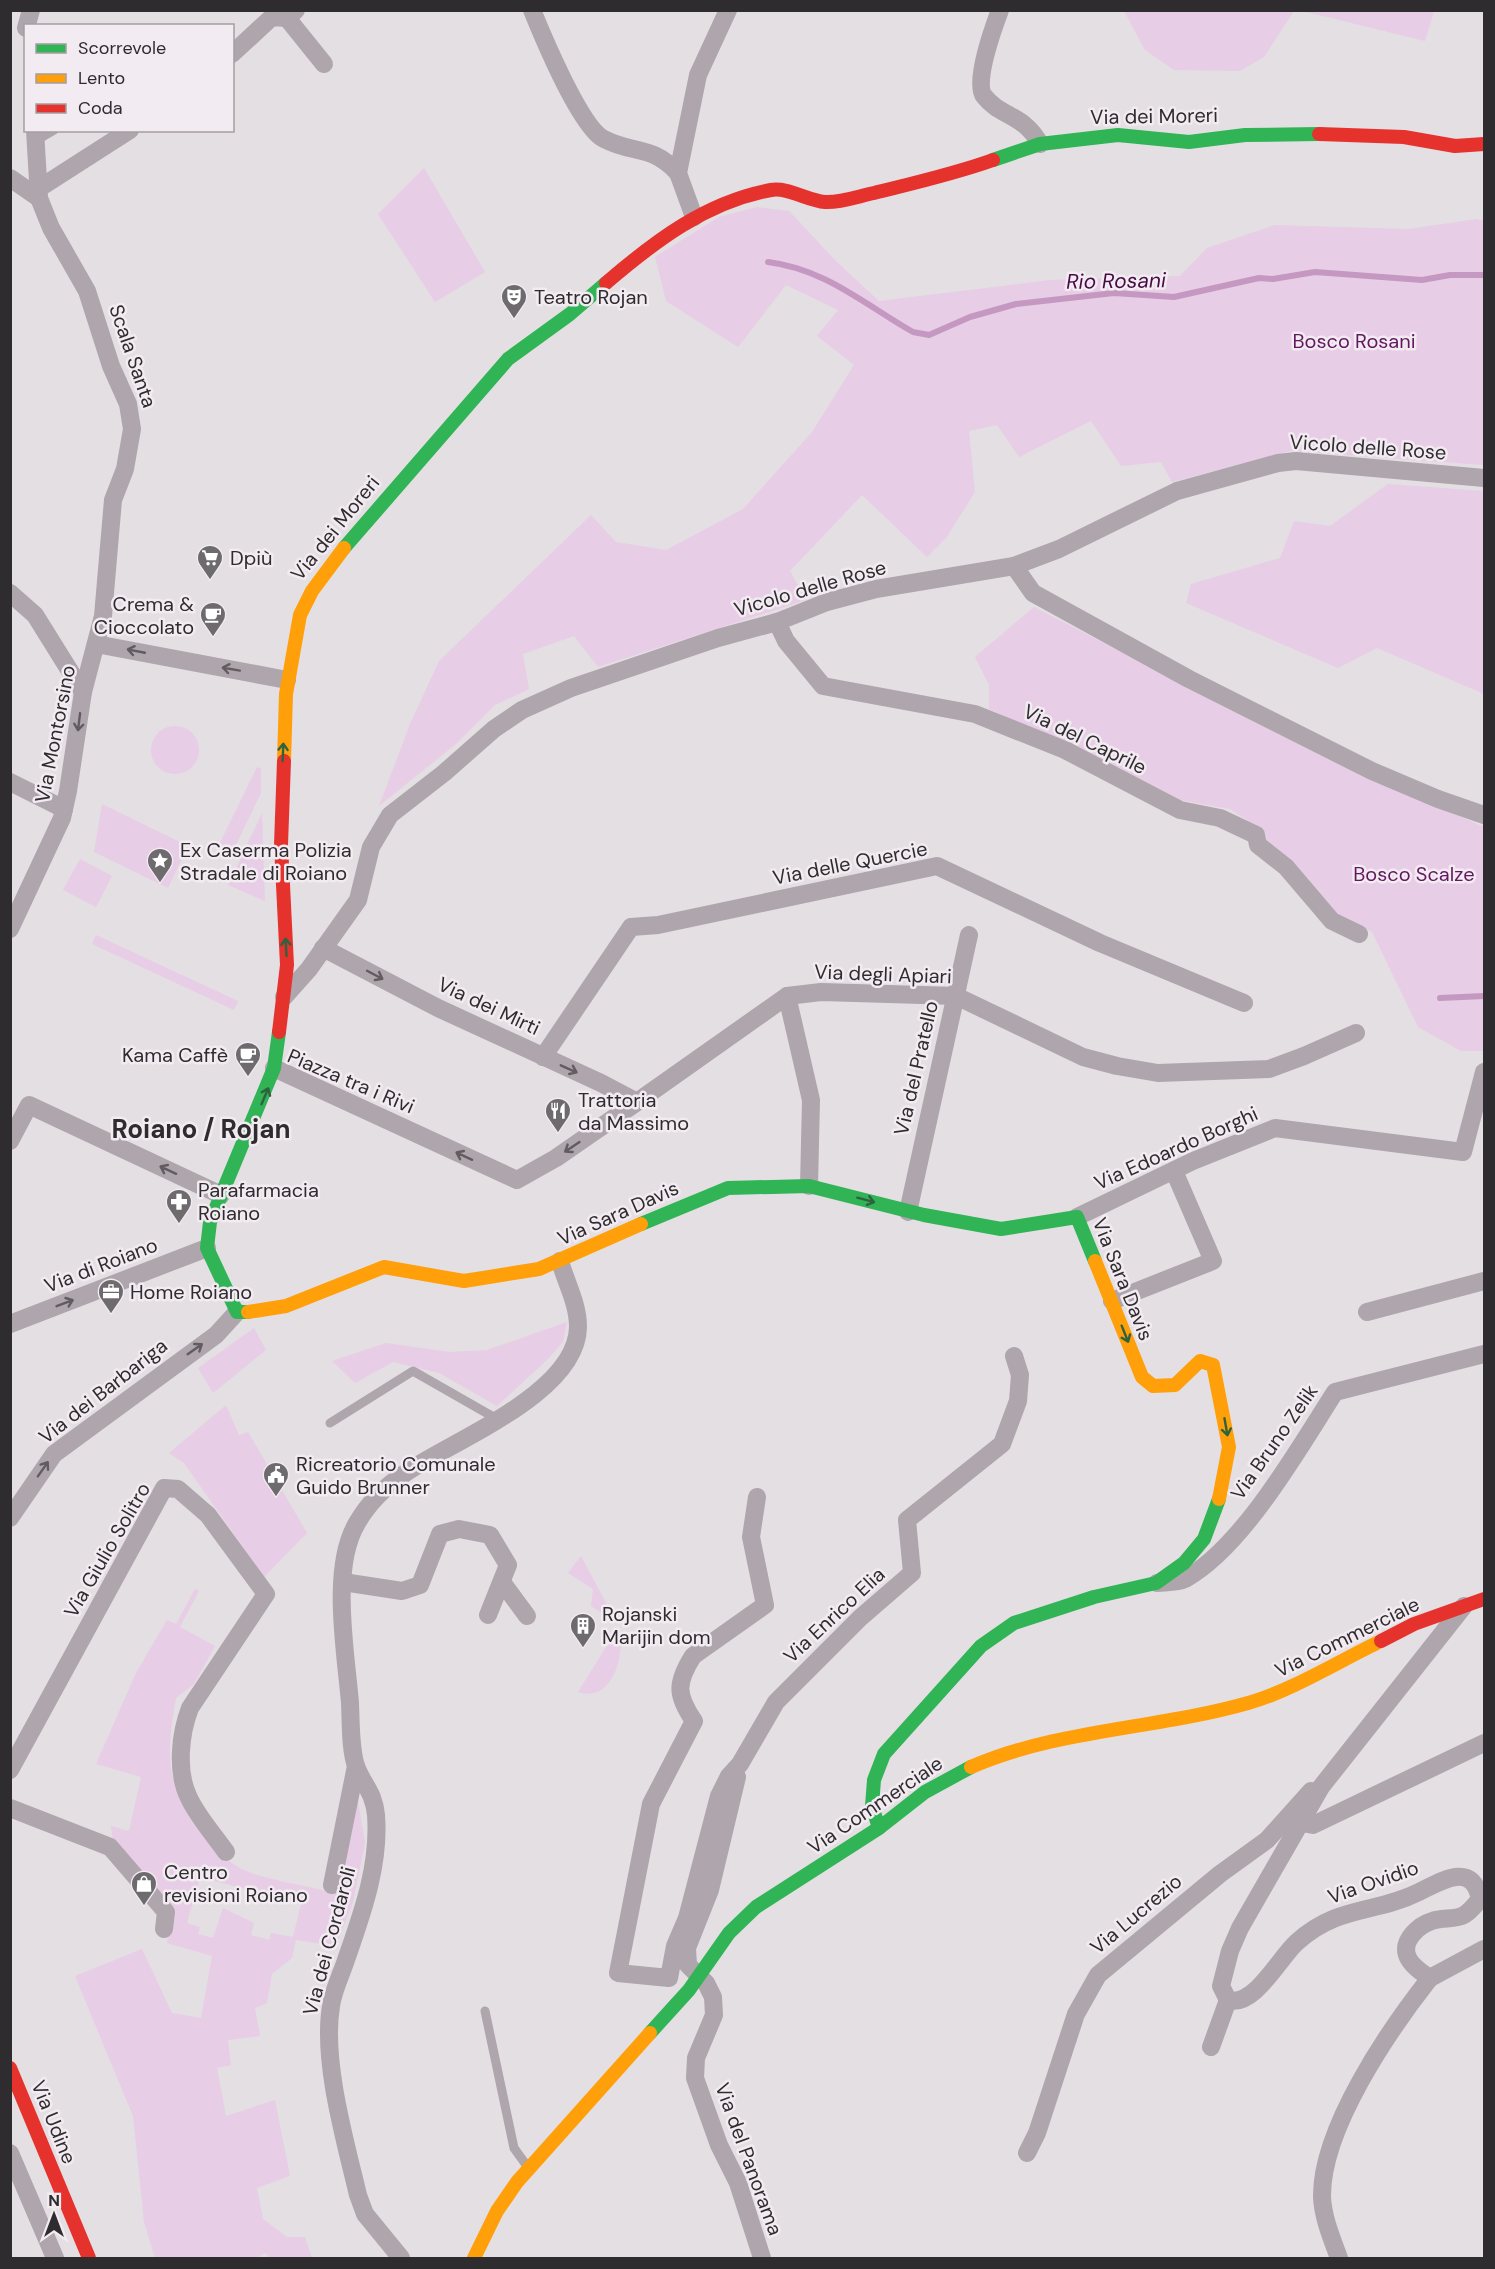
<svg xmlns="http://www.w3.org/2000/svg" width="1495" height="2269" viewBox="0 0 1495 2269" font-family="'DM Sans',sans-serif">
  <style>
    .green { fill: #e7cde5; fill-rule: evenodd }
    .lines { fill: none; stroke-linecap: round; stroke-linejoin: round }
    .stream { stroke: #c598c1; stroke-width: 6 }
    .lane { stroke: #aea5ad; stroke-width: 9 }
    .street { stroke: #aea5ad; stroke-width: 18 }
    .fast { stroke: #30b455; stroke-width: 14 }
    .slow { stroke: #ff9f0a; stroke-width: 14 }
    .jam { stroke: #e5322d; stroke-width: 14 }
    .oneway { stroke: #625c61 }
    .oneway2 { stroke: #2f623e }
    .labels { text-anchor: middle; stroke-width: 5; stroke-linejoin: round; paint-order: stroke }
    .street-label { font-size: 20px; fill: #2f2c2f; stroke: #f2ebf1 }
    .poi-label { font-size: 20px; fill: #2f2c2f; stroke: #f2ebf1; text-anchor: start }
    .park-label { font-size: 20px; fill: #631761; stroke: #f2ebf1 }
    .water-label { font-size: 21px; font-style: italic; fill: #460b44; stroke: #f2ebf1 }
    .district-label { font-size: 26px; font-weight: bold; fill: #2f2c2f; stroke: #f2ebf1 }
  </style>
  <rect width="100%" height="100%" fill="#e4dfe3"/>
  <g class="green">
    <polygon points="1124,11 1294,11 1264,57 1240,71 1174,70 1145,50"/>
    <polygon points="1302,11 1434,11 1425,41"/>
    <polygon points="424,168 485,272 435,302 378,214"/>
    <polygon points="757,207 789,211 836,261 879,301 1050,280 1180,276 1207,248 1275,225 1408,229 1477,219 1484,221 1484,465 1290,451 1172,482 1161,462 1121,466 1091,421 1019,457 997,425 969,431 975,492 946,538 927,557 862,495 790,571 806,600 598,667 574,636 523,654 529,689 495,705 456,744 379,806 410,724 439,661 591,515 616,542 666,550 743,509 812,432 854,365 817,336 838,310 786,285 738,347 666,301 655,257 719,217"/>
    <polygon points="1388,484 1484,491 1484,694 1377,648 1338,668 1186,603 1191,584 1280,558 1294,521 1330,526"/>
    <polygon points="1034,607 1324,756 1484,827 1484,1051 1461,1051 1418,1027 1372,932 1335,913 1268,845 1265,832 1230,809 1179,800 989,709 989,685 975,657"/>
    <circle cx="175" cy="750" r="24"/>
    <polygon points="257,767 261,769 261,793 233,851 219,845"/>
    <polygon points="102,804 188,846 168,888 94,852"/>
    <polygon points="262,813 265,901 228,885"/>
    <polygon points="80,859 112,876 96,907 63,890"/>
    <polygon points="96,935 238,1001 234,1010 92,944"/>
    <polygon points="567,1322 563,1342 547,1360 497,1406 439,1373 393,1362 355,1383 332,1361 386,1343 450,1352 487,1350"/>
    <polygon points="254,1328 266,1350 213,1393 198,1368"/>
    <polygon points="226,1405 239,1435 248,1432 307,1533 264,1577 184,1463 169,1453"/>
    <polygon points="581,1556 616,1622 591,1606 593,1589 568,1573"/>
    <path d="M195 1589 199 1591 180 1627 215 1646 194 1684 176 1698C166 1758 164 1782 202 1831 214 1847 224 1860 242 1869 261 1879 312 1887 335 1893L357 1795 365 1843 353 1902 336 1946 296 1940 292 1958 272 1974 267 2003 255 2008 260 2036 228 2040 231 2065 217 2068 226 2116 275 2100 290 2176 257 2188 263 2219 287 2237H305L312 2258H269L266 2253 256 2258H155L144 2222 133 2116 75 1976 142 1949 172 2013 201 2018 212 1956 167 1943 171 1910 113 1843 111 1826 129 1831 141 1777 96 1764 136 1673 167 1620 176 1624ZM200 1877 301 1904 293 1937 271 1933 269 1940 251 1935 254 1923 223 1908 213 1938 198 1934 200 1927 187 1923Z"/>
    <path d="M618 1628C627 1653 612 1704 578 1692Z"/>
  </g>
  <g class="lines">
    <g class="stream">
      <path d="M768 262C825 269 864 304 913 332L929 335 970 317 1016 304 1114 293 1174 297 1259 278 1273 279 1315 272 1422 280 1450 275H1484"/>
      <polyline points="1440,998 1484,996"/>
    </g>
    <g class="lane">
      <polyline points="35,141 54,130"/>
      <polyline points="330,1423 413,1371 497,1419"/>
      <polyline points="485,2011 514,2148 527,2166"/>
    </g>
    <g class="street">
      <path d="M532 10C543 37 581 128 604 139 635 155 651 144 678 173"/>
      <path d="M1000 10C994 26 973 83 984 96 1000 117 1024 114 1040 144"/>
      <polyline points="287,18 324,64"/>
      <polyline points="26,28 31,10"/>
      <polyline points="232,54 272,17 287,18 296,10"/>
      <polyline points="10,178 39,198"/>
      <polyline points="38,189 130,130"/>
      <polyline points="694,217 678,173 698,75 728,10"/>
      <polyline points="1014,566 1033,593 1189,679 1372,771 1438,799 1484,815"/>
      <polyline points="10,593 35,615 83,692"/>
      <polyline points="777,622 786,641 823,686 975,714 1065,750 1180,810 1220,818 1256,835 1258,845 1286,867 1332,921 1359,934"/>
      <polyline points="96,644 287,680"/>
      <polyline points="10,782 64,809"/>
      <polyline points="10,929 62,818 68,791 83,692 103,616 113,500 125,469 132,429 128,404 111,366 87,291 51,228 39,198 35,130"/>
      <polyline points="323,948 438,1008 601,1083 637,1102"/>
      <polyline points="787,996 811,1100 809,1186"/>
      <polyline points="284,997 309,969 358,900 371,847 390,815 444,773 494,729 522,710 571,688 718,638 777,622 827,602 876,589 1014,566 1059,549 1177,491 1278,463 1296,461 1484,478"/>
      <polyline points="543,1057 631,927 658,925 937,866 1100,943 1244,1003"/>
      <polyline points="274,1068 517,1180 556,1158 637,1102 787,996 821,992 956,996 1083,1057 1117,1066 1158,1073 1269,1069 1304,1056 1356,1033"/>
      <polyline points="10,1141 29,1105 221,1195"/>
      <polyline points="908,1212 969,935"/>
      <polyline points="1077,1217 1193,1161 1275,1128 1463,1152 1484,1072"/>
      <polyline points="1112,1301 1213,1261 1174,1171"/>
      <polyline points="1367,1312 1484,1281"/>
      <polyline points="10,1324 207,1248"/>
      <path d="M757 1497 751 1537 765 1605 693 1656C676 1683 676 1695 694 1721L651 1804 618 1973 669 1978 675 1946 687 1918 719 1796 729 1776 740 1764 776 1702 860 1618 912 1573 907 1520 1002 1444 1018 1401 1020 1375 1014 1356"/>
      <polyline points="10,1518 54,1454 216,1335 237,1312"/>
      <polyline points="343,1582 402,1591 420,1585 440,1534 459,1529 490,1535 508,1565 488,1615"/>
      <polyline points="502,1582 527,1616"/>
      <path d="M1157 1583C1166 1582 1177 1583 1185 1579 1243 1547 1299 1448 1335 1392L1484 1354"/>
      <path d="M1464 1606 1321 1787 1240 1928 1230 1951 1221 1986 1228 2000C1254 2008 1279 1958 1297 1942 1338 1905 1375 1914 1419 1892 1442 1881 1472 1861 1480 1899 1475 1905 1471 1911 1464 1915 1455 1920 1442 1917 1432 1921 1419 1925 1402 1940 1407 1955 1410 1965 1422 1973 1430 1978L1484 1949"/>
      <path d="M10 1770 164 1488 178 1489 208 1515 266 1594 190 1708C180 1734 176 1772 189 1798 198 1817 214 1835 226 1852"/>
      <polyline points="737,1777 710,1890 687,1948 688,1965 706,1983 713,1997 714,2015 696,2058 695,2078 719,2145 738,2183 762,2258"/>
      <polyline points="10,1808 110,1847 166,1912 164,1929"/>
      <polyline points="1302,1823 1313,1825 1484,1743"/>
      <polyline points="332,1885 356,1766"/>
      <polyline points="1211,2047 1228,2000"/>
      <polyline points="10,2153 55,2258"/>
      <polyline points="1027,2153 1037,2133 1076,2014 1098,1975 1220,1874 1267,1840 1311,1791"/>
      <path d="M401 2258 365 2214 358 2195C345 2140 322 2061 331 2006 333 1991 341 1975 346 1960 362 1914 380 1865 376 1815 374 1792 363 1785 356 1766 350 1748 351 1722 350 1703 346 1653 330 1568 357 1523 368 1504 386 1486 404 1474 451 1441 577 1394 578 1327 578 1303 566 1283 560 1261"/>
      <path d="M1339 2258C1332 2239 1323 2218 1322 2197 1321 2129 1389 2030 1430 1978"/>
    </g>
    <g class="fast">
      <polyline points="993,160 1040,144 1118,135 1189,142 1245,135 1319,134"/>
      <polyline points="344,548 508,359 570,314 606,283"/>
      <polyline points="641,1224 728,1188 809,1186 924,1215 1001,1229 1077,1217 1095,1261"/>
      <polyline points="248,1312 237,1312 207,1248 210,1222 274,1068 279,1032"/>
      <polyline points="879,1828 872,1806 874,1780 884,1754 981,1646 1014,1623 1094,1597 1156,1583 1184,1563 1204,1539 1219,1499"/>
      <polyline points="650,2033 689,1990 729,1933 756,1907 879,1828 925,1792 971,1767"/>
    </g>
    <g class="slow">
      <polyline points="284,761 286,694 300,615 312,591 344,548"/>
      <polyline points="1095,1261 1142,1377 1153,1386 1175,1385 1200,1361 1213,1365 1229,1447 1219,1499"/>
      <polyline points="248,1312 286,1306 384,1267 464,1281 539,1269 641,1224"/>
      <path d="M971 1767C1058 1729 1157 1729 1248 1703 1289 1692 1341 1660 1381 1641"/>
      <polyline points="474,2258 497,2211 517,2182 650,2033"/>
    </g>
    <g class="jam">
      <polyline points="1319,134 1404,137 1455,146 1484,144"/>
      <path d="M606 283C655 241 706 202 771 190 788 187 808 201 825 202 840 203 859 196 874 193 914 183 954 174 993 160"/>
      <polyline points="279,1032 287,965 281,845 284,761"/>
      <polyline points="1381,1641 1414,1624 1484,1599"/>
      <polyline points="10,2068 89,2258"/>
    </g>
  </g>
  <defs><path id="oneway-shaft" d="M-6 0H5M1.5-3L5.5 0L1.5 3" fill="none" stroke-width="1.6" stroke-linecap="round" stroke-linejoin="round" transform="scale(1.5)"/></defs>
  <g class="oneway">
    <use href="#oneway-shaft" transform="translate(136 651) rotate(-169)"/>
    <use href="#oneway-shaft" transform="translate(231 669) rotate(-170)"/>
    <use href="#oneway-shaft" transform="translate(79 722) rotate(97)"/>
    <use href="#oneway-shaft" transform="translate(375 975) rotate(28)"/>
    <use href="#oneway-shaft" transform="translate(569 1069) rotate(24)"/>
    <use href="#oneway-shaft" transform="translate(572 1147) rotate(146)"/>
    <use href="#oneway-shaft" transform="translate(464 1156) rotate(-155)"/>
    <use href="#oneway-shaft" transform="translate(168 1170) rotate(-155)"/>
    <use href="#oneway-shaft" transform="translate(65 1303) rotate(-21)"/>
    <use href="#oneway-shaft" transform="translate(195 1349) rotate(-35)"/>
    <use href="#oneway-shaft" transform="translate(43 1469) rotate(-55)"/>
  </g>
  <g class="oneway2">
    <use href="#oneway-shaft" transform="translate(283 752) rotate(-88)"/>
    <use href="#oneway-shaft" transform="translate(286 947) rotate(-93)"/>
    <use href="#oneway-shaft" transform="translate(265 1096) rotate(-67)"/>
    <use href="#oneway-shaft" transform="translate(866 1200) rotate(15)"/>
    <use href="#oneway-shaft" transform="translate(1125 1334) rotate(68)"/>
    <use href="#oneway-shaft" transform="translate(1226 1427) rotate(80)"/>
  </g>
  <defs>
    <symbol id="theatre-pin" viewBox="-11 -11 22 30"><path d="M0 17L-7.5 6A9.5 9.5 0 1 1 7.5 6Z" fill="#6e6b6e" stroke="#f2ebf1"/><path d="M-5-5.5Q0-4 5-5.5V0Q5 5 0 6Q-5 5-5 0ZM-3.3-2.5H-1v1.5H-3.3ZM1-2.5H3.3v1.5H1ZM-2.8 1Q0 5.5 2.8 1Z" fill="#fff"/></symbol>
    <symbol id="supermarket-pin" viewBox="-11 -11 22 30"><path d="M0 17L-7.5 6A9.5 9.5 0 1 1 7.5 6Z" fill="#6e6b6e" stroke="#f2ebf1"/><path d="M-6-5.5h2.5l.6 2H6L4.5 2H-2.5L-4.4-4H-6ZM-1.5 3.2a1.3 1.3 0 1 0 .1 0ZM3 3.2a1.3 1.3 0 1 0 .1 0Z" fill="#fff"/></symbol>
    <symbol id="cafe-pin" viewBox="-11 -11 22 30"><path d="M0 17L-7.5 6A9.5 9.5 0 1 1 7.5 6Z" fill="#6e6b6e" stroke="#f2ebf1"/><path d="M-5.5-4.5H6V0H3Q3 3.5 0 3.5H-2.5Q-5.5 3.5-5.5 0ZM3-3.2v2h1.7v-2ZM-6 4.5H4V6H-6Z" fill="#fff"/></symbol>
    <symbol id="sight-pin" viewBox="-11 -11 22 30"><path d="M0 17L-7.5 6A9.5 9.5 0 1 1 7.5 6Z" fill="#6e6b6e" stroke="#f2ebf1"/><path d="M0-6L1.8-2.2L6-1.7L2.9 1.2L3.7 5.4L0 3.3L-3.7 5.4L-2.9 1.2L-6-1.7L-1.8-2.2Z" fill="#fff"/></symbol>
    <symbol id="restaurant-pin" viewBox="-11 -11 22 30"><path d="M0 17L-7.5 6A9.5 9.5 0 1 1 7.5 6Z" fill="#6e6b6e" stroke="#f2ebf1"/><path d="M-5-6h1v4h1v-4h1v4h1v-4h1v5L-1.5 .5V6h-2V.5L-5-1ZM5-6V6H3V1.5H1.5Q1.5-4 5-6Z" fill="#fff"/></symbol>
    <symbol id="pharmacy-pin" viewBox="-11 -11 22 30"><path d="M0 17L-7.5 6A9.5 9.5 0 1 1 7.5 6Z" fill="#6e6b6e" stroke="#f2ebf1"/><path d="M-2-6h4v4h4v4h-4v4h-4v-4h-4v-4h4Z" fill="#fff"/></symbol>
    <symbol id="office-pin" viewBox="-11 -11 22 30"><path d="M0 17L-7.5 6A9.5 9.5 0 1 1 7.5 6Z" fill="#6e6b6e" stroke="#f2ebf1"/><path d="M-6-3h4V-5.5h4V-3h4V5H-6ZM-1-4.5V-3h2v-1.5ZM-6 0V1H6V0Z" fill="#fff"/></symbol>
    <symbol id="civic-pin" viewBox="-11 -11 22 30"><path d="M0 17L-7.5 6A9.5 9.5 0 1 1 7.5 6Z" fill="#6e6b6e" stroke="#f2ebf1"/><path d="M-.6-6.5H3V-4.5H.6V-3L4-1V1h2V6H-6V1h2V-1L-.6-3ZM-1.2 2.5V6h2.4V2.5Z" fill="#fff"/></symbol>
    <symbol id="building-pin" viewBox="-11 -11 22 30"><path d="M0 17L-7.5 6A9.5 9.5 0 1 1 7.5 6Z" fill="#6e6b6e" stroke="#f2ebf1"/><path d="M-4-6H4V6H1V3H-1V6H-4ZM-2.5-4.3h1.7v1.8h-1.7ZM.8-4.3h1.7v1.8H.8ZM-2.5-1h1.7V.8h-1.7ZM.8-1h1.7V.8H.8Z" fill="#fff"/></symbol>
    <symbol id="shop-pin" viewBox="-11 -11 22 30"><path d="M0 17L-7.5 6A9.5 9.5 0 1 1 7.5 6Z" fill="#6e6b6e" stroke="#f2ebf1"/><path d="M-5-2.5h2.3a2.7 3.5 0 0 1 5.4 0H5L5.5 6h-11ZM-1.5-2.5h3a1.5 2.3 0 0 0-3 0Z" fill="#fff"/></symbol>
  </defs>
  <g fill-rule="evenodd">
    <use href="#theatre-pin" x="499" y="282" width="30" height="40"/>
    <use href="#supermarket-pin" x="195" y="543" width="30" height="40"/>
    <use href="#cafe-pin" x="198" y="600" width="30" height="40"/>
    <use href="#sight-pin" x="145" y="846" width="30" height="40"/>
    <use href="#cafe-pin" x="233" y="1040" width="30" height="40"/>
    <use href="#restaurant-pin" x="543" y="1096" width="30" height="40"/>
    <use href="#pharmacy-pin" x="164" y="1187" width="30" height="40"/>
    <use href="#office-pin" x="96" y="1277" width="30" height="40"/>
    <use href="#civic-pin" x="261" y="1460" width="30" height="40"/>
    <use href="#building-pin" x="568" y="1611" width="30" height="40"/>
    <use href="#shop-pin" x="129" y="1869" width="30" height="40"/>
  </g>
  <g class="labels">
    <g class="street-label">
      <text transform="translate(1154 116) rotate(-1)" y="7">Via dei Moreri</text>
      <text transform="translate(133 356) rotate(71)" y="7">Scala Santa</text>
      <text transform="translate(1368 447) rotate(4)" y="7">Vicolo delle Rose</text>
      <text transform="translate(335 528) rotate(-51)" y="7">Via dei Moreri</text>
      <text transform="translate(810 588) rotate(-16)" y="7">Vicolo delle Rose</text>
      <text transform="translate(55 734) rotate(-79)" y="7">Via Montorsino</text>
      <text transform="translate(1085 739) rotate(26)" y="7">Via del Caprile</text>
      <text transform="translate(850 863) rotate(-11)" y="7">Via delle Quercie</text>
      <text transform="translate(883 974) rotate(2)" y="7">Via degli Apiari</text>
      <text transform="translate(489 1006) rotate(25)" y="7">Via dei Mirti</text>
      <text transform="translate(916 1068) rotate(-77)" y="7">Via del Pratello</text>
      <text transform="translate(351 1081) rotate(23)" y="7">Piazza tra i Rivi</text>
      <text transform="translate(1176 1148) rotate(-24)" y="7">Via Edoardo Borghi</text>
      <text transform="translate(618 1213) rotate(-24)" y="7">Via Sara Davis</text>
      <text transform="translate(101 1265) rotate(-21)" y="7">Via di Roiano</text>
      <text transform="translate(1123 1279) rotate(68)" y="7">Via Sara Davis</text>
      <text transform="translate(103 1391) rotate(-38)" y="7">Via dei Barbariga</text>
      <text transform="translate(1274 1442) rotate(-55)" y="7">Via Bruno Zelik</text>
      <text transform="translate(107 1550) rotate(-60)" y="7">Via Giulio Solitro</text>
      <text transform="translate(834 1615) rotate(-43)" y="7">Via Enrico Elia</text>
      <text transform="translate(1347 1637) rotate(-26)" y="7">Via Commerciale</text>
      <text transform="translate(875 1805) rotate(-34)" y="7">Via Commerciale</text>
      <text transform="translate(1373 1882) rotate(-19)" y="7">Via Ovidio</text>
      <text transform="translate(1136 1914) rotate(-40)" y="7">Via Lucrezio</text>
      <text transform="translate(329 1941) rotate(-75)" y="7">Via dei Cordaroli</text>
      <text transform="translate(54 2122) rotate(68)" y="7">Via Udine</text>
      <text transform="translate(749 2159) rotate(70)" y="7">Via del Panorama</text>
    </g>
    <g class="poi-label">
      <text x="534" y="304">Teatro Rojan</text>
      <text x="230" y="565">Dpiù</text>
      <text x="194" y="611" text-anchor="end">Crema &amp;<tspan x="194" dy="23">Cioccolato</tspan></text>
      <text x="180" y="857">Ex Caserma Polizia<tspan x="180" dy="23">Stradale di Roiano</tspan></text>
      <text x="228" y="1062" text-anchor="end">Kama Caffè</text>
      <text x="578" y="1107">Trattoria<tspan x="578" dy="23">da Massimo</tspan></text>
      <text x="198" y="1197">Parafarmacia<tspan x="198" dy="23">Roiano</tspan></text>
      <text x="130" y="1299">Home Roiano</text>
      <text x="296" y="1471">Ricreatorio Comunale<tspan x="296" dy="23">Guido Brunner</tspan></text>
      <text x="602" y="1621">Rojanski<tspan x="602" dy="23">Marijin dom</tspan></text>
      <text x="164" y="1879">Centro<tspan x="164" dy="23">revisioni Roiano</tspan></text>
    </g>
    <g class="park-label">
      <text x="1354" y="348">Bosco Rosani</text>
      <text x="1414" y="881">Bosco Scalze</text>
    </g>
    <g class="water-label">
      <text transform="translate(1116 281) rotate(-1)" y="7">Rio Rosani</text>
    </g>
    <g class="district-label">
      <text x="201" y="1138">Roiano / Rojan</text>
    </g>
  </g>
  <rect width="1495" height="2269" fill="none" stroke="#2f2c2f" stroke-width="24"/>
  <rect x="24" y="24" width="210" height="108" fill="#f2ebf1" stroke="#a49fa3" stroke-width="1.5"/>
  <rect x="36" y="44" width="30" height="9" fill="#30b455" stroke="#a49fa3" stroke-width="1.5"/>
  <text x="78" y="54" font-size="18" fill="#2f2c2f">Scorrevole</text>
  <rect x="36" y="74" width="30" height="9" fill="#ff9f0a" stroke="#a49fa3" stroke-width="1.5"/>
  <text x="78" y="84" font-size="18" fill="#2f2c2f">Lento</text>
  <rect x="36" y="104" width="30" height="9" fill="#e5322d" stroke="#a49fa3" stroke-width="1.5"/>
  <text x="78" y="114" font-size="18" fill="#2f2c2f">Coda</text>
  <g transform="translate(54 2215)" stroke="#f2ebf1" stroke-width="4.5" paint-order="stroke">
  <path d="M0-4.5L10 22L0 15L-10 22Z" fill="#2f2c2f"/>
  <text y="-9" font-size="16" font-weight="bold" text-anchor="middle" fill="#2f2c2f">N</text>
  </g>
</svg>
